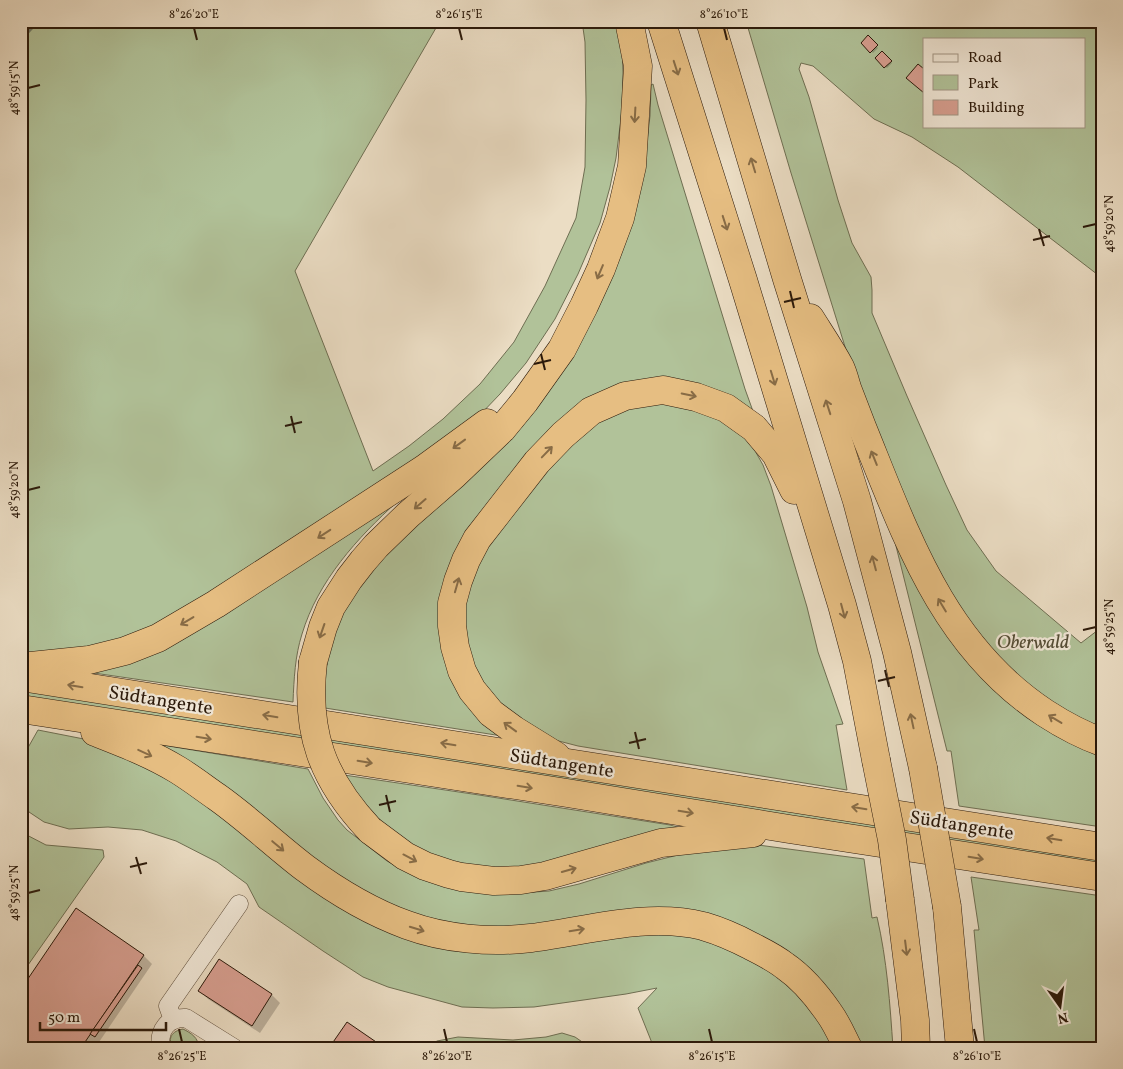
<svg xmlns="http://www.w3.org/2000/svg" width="1123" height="1069" viewBox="0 0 1123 1069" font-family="Vollkorn,serif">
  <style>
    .green { fill: #b1c299; stroke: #6e6e52; fill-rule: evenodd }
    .shadow { fill: #0003 }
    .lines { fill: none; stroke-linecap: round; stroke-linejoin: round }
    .stream { stroke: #6d7b6c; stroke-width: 5 }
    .building { fill: #d89f91; stroke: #2b190a }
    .street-casing { stroke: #5b4a38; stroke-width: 19 }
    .highway-casing { stroke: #2b190a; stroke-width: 29 }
    .street { stroke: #f2e9d9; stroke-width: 18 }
    .highway { stroke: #e6be82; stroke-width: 28 }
    .highway-bridge-casing { stroke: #2b190a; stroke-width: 29; stroke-linecap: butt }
    .highway-bridge { stroke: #e6be82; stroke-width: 28 }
    .oneway { stroke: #886c46 }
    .ticks { fill: none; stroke: #2b190a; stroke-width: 2 }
    .labels { text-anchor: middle; stroke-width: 4.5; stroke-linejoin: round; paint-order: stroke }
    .park-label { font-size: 19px; font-style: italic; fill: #534c35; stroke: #f2e9d9 }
    .street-label { font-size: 19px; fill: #2b190a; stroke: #f2e9d9 }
    .neatline { fill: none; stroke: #2b190a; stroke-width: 2 }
    .ticks-label { font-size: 12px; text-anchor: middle; fill: #2b190a }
  </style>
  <rect width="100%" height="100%" fill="#ebddc4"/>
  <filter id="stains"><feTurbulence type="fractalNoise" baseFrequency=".004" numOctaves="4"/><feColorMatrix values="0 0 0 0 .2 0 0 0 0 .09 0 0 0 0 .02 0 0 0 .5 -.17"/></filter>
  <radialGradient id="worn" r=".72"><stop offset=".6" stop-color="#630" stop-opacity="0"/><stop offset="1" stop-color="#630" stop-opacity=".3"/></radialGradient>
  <g class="green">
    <polygon points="21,21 440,21 295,271 373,471 409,446 443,419 480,384 514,342 545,286 576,218 585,167 586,100 585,42 582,21 617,21 622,48 623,72 622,110 616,158 610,187 600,223 578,274 555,319 526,363 500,394 478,417 301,539 123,644 21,656"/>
    <path d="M746 21H1102V278L958 167 912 137 874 119 813 66 801 63 799 69 809 97 838 200 852 243 871 277 872 290V313L907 396 946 485 967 530 996 571 1081 643 1102 627V729L1067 713 1005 667 961 615 917 527 851 366 791 173ZM924 39H1084V126H924Z"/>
    <polygon points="653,84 658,105 745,389 754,414 742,406 592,400 444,607 502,736 325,708 324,695 326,664 338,617 368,571 491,456 644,167 650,116 651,88 651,85"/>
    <polygon points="662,402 715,415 740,432 754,449 763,465 771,486 807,607 818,652 843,724 836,725 847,790 578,746 551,739 487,696 462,636 469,570 561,448 614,410"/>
    <path d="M398 501C357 538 318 581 302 634 295 656 294 679 293 702L80 671Z"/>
    <polygon points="892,530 930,606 1102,753 1102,827 959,806 951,751 947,751"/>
    <polygon points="21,689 1102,856 1102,867 21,698"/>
    <polygon points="38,730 94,741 148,762 384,926 603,935 693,933 751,954 805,997 838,1048 654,1048 638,1008 657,988 626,994 534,1007 493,1008 462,1007 388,987 363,977 323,951 259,907 247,884 217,862 176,841 142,830 108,827 69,829 44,822 29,812 21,800 21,760"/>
    <path d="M150 743 308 769 323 798 338 820 347 830 387 861 409 873 507 894 549 891 579 884 646 863 686 853 758 845 864 859 872 918 877 917C887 960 890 1004 893 1048H855L724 924 497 935 372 903Z"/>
    <polygon points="344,775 479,795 670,825 681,828 499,875 420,852 373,816"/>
    <polygon points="21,832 46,845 103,850 104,857 21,975"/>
    <polygon points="971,877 1102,896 1102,1048 985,1048 974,930 979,930"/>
    <path d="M183 1029C191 1033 199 1038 198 1047L173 1048C167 1038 172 1031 183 1029Z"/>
    <polygon points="562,1033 575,1037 591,1048 426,1048 437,1041 458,1037 513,1040 546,1037"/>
  </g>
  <g class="shadow">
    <polygon points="868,37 878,48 873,53 862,43"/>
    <polygon points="882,53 892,63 887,68 876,58"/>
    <polygon points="76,910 144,956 152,964 95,1048 21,1048 26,1011 21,1007 21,991"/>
    <polygon points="219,960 272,995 280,1003 260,1033 208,999 199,990"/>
  </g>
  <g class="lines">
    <polyline class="stream" points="21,38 37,21"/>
  </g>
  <g class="building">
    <polygon points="868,35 878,45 870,53 861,43"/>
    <polygon points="882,51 892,61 884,68 875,58"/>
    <polygon points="918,64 924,69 924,93 906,78"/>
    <polygon points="76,908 144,955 81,1048 21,1048 21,1016 26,1009 21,1006 21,989"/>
    <polygon points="219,959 272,994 252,1026 198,991"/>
    <polygon points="138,965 142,968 95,1037 90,1034"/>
    <polygon points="347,1022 382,1046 381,1048 329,1048"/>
  </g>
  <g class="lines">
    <defs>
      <g id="street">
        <polyline points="173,1020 168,1006 239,904"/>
        <path d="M161 1048C158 1030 168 1017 186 1018L234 1048"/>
      </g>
      <g id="highway">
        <polyline points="661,21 743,280 842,605 857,661 876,760"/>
        <polyline points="710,21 787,279 857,501 897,652 923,768"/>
        <path d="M810 318C820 334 831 350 840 367 843 373 845 381 847 388 852 401 857 414 862 427 906 535 942 645 1045 713 1062 724 1082 735 1102 742"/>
        <polyline points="313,662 323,627 331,607 349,579 363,561 376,546 408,515 454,475 502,429 525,401 562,349 584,306 601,269 620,218 632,166 638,66 629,21"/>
        <polyline points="21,667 89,660 125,651 158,638 216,604 424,469 487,423"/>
        <polyline points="21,677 1102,847"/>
        <polyline points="21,709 567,793 789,829 1102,877"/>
        <path d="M95 732C123 743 152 754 178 770 191 778 204 788 217 797 248 819 275 845 305 868 336 891 371 912 407 925 445 939 491 943 531 938 588 931 646 912 703 926 720 931 736 938 751 946 763 952 775 958 785 966 801 977 818 997 829 1013 837 1024 842 1036 848 1048"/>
        <polyline points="556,756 514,730 491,713 472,690 462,671 455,647 452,626 452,603 458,581 466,560 477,539 537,462 563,435 591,411 625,396 663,390 696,397 726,408 754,428 776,454 794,490"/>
        <polyline points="370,830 405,856 425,866 449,874 461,877 494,881 521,880 545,876 661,843 753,833"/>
        <polyline points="900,900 915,1020 916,1048"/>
        <polyline points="947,907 960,1048"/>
      </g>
    </defs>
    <use href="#street" class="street-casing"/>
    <use href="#highway" class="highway-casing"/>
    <use href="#street" class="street"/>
    <use href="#highway" class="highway"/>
    <defs>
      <g id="highway-bridge">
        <path d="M313 662C305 732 322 779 370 830"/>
        <polyline points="876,760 892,840 900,900"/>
        <polyline points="923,768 947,907"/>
      </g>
    </defs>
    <use href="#highway-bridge" class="highway-bridge-casing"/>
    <use href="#highway-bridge" class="highway-bridge"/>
  </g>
  <defs><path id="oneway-shaft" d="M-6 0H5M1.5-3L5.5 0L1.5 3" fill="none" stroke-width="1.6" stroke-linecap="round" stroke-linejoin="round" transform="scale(1.25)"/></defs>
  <g class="oneway">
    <use href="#oneway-shaft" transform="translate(676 68) rotate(72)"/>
    <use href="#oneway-shaft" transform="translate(635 115) rotate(93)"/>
    <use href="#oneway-shaft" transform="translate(753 165) rotate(-107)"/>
    <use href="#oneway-shaft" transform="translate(725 223) rotate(72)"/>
    <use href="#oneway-shaft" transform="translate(600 272) rotate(113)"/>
    <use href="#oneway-shaft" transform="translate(773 378) rotate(73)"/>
    <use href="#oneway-shaft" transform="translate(689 395) rotate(12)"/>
    <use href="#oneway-shaft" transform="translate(828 407) rotate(-108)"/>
    <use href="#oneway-shaft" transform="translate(459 444) rotate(144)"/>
    <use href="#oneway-shaft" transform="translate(547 452) rotate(-46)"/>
    <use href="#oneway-shaft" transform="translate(874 458) rotate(-112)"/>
    <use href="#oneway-shaft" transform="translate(420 504) rotate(139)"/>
    <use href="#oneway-shaft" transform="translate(324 534) rotate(147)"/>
    <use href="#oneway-shaft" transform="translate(874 563) rotate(-105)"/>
    <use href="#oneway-shaft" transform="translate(457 585) rotate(-74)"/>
    <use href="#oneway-shaft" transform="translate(942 605) rotate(-121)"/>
    <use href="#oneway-shaft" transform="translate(843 611) rotate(75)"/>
    <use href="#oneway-shaft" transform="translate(187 621) rotate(149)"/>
    <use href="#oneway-shaft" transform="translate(322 631) rotate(109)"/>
    <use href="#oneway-shaft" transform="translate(75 686) rotate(-171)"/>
    <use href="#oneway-shaft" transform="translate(270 716) rotate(-171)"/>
    <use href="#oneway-shaft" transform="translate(1055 719) rotate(-149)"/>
    <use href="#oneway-shaft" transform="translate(912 721) rotate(-102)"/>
    <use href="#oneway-shaft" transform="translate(510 727) rotate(-144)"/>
    <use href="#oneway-shaft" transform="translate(204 738) rotate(9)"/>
    <use href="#oneway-shaft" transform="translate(448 744) rotate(-171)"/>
    <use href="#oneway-shaft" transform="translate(145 753) rotate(25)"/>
    <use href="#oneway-shaft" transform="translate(365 762) rotate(9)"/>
    <use href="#oneway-shaft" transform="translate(525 787) rotate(9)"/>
    <use href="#oneway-shaft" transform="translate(859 808) rotate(-171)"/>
    <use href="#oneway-shaft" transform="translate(686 812) rotate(9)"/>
    <use href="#oneway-shaft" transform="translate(1054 839) rotate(-171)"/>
    <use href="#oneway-shaft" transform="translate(278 846) rotate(40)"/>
    <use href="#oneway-shaft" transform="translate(410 858) rotate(28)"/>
    <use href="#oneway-shaft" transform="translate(976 858) rotate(9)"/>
    <use href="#oneway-shaft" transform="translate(569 870) rotate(-16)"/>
    <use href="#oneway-shaft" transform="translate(417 929) rotate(17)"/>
    <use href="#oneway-shaft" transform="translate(577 930) rotate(-9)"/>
    <use href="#oneway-shaft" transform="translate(906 948) rotate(83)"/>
  </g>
  <path class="ticks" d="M194 28 197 40M459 28 462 40M724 28 727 40M28 88 40 85M1083 227 1096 224M1039 229 1044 246M1033 240 1050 236M790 291 794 308M784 302 801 298M541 354 545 370M534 364 551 360M291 416 295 433M285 426 302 422M28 490 40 487M1083 630 1096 627M885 670 889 687M878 681 895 677M635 732 639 749M629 743 646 739M386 795 390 812M379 805 396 801M136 857 141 874M130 867 147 863M28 893 40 890M179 1029 182 1042M444 1029 447 1042M709 1029 712 1042M974 1029 977 1042"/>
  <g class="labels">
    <g class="park-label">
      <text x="1033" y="648">Oberwald</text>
    </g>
    <g class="street-label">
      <text transform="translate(161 699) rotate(9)" y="7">Südtangente</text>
      <text transform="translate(562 762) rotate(9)" y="7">Südtangente</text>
      <text transform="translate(962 824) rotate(9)" y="7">Südtangente</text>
    </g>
  </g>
  <rect width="1123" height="1069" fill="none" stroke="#ebddc4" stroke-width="55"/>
  <rect x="923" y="38" width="162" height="90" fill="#f2e9d9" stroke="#a29686"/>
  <rect x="933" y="54" width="25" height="8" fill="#f2e9d9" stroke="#a29686"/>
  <text x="968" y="62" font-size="15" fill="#2b190a">Road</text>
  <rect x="933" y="75" width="25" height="15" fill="#b1c299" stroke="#a29686"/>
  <text x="968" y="88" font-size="15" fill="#2b190a">Park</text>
  <rect x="933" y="100" width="25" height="15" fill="#d89f91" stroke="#a29686"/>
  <text x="968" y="112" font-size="15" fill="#2b190a">Building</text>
  <g transform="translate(1060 1006) rotate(166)" stroke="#f2e9d9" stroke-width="4" paint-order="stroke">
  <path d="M0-4L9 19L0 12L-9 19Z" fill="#2b190a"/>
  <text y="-8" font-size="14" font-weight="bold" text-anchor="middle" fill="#2b190a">N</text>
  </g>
  <path d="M40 1022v8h126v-8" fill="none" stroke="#2b190a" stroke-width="2.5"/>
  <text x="48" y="1022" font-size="15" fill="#2b190a" stroke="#f2e9d9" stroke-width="4" paint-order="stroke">50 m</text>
  <rect x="28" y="28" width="1068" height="1014" class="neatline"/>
  <g class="ticks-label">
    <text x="194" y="18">8°26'20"E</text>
    <text x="459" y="18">8°26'15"E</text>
    <text x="724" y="18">8°26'10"E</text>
    <text transform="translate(14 88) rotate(-90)" y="4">48°59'15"N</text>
    <text transform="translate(1109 224) rotate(-90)" y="4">48°59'20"N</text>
    <text transform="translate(14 490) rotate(-90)" y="4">48°59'20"N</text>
    <text transform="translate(1109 627) rotate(-90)" y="4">48°59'25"N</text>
    <text transform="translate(14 893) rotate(-90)" y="4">48°59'25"N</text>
    <text x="182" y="1060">8°26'25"E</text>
    <text x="447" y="1060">8°26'20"E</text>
    <text x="712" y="1060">8°26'15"E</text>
    <text x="977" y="1060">8°26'10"E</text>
  </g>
  <rect width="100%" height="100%" filter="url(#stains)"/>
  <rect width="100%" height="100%" fill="url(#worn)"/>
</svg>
